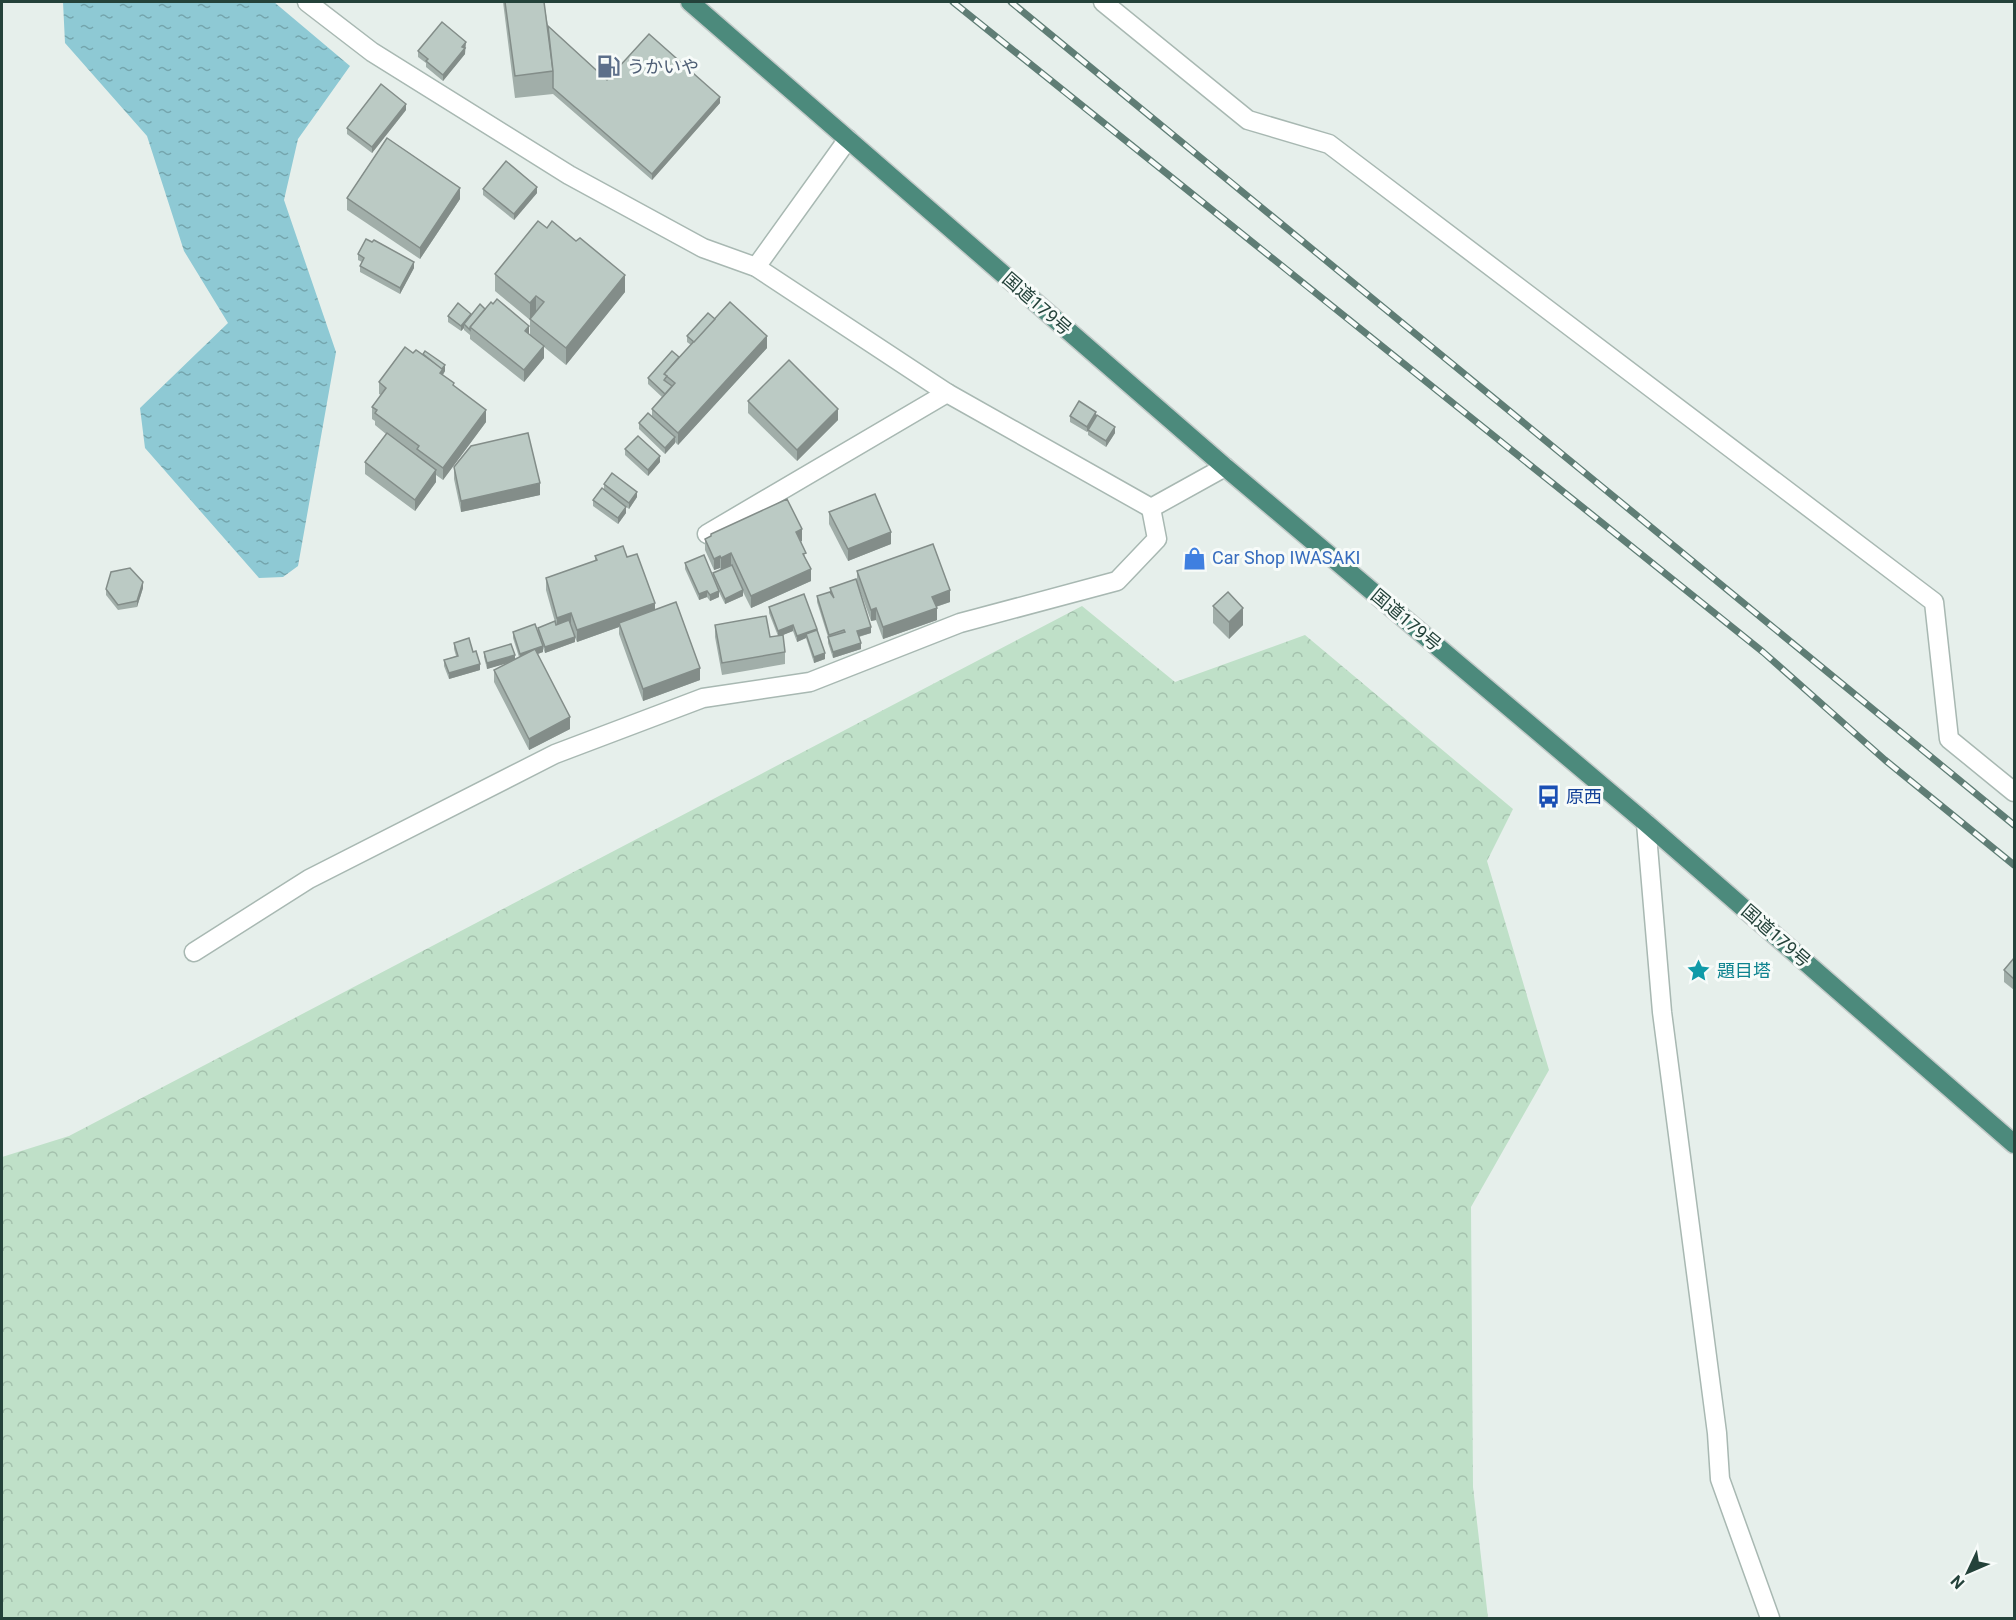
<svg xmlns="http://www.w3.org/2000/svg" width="2016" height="1620" viewBox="0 0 2016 1620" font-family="Roboto,'Noto Sans JP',sans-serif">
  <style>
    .forest { fill: url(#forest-crowns) }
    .water { fill: url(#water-ripples) }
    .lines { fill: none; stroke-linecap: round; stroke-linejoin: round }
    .service-casing { stroke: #a8b8b2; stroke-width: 21 }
    .minor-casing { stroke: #a8b8b2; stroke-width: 21 }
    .trunk-casing { stroke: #c2cac8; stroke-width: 21 }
    .service { stroke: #fff; stroke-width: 18 }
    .minor { stroke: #fff; stroke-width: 18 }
    .trunk { stroke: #4c8a7c; stroke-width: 18 }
    .rail-casing { stroke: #5f7d75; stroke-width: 7 }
    .rail { stroke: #f7fbf9; stroke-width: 4.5; stroke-dasharray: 14; stroke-linecap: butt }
    .wall { fill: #a1aea9 }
    .shaded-wall { fill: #838d89 }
    .building { fill: #bbcac4; stroke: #838d89; stroke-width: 1.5 }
    .labels { text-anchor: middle; stroke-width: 6; stroke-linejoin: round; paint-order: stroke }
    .service-label { font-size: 18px; fill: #4e5e75; stroke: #f7fbf9; text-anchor: start }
    .street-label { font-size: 18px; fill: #24423a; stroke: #f7fbf9 }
    .shop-label { font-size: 18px; fill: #366cbe; stroke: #f7fbf9; text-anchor: start }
    .transit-label { font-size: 18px; fill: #164399; stroke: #f7fbf9; text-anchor: start }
    .culture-label { font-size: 18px; fill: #0d838f; stroke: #f7fbf9; text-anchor: start }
  </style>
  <defs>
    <pattern id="forest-crowns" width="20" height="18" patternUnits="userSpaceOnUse" patternTransform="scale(1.5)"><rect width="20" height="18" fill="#bfe0c8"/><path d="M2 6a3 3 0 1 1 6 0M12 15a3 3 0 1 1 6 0" fill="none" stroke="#a4c1ad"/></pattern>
    <pattern id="water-ripples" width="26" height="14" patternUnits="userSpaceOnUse" patternTransform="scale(1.5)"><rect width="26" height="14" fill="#8ec9d4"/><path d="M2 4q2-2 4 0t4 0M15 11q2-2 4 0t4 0" fill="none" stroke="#74a5ad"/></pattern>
  </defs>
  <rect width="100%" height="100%" fill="#e6efeb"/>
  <polygon class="forest" points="1082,606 1175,682 1305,635 1513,809 1487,861 1549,1070 1471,1207 1473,1487 1488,1618 2,1618 2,1157 69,1136"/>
  <polygon class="water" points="63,2 274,2 350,66 298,139 284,200 336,352 298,566 283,577 259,578 145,448 140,408 228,323 184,251 147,136 65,43"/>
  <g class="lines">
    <defs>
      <polyline id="service" points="707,534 947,393"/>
      <g id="minor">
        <polyline points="307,2 372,52 569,175 703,248 756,267 947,393 1151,508 1225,467"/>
        <polyline points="1103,2 1248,120 1329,144 1934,602 1949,739 2014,792"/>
        <polyline points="756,267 848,139"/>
        <polyline points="1646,823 1662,1012 1717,1433 1720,1479 1770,1618"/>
        <polyline points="194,952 309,879 555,754 703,698 810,682 960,623 1117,581 1157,539 1151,508"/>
      </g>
      <polyline id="trunk" points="690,2 1225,467 1646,823 2014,1144"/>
    </defs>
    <use href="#service" class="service-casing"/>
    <use href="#minor" class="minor-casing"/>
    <use href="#trunk" class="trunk-casing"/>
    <use href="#service" class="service"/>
    <use href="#minor" class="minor"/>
    <use href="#trunk" class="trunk"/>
    <defs>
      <g id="rail">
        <polyline points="953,2 1763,652 1885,760 2014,865"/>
        <polyline points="1011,2 2014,825"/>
      </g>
    </defs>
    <use href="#rail" class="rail-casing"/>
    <use href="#rail" class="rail"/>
  </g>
  <g class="wall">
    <polygon points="503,2 544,2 548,26 607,80 720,103 652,180 553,94 515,98"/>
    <polygon points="466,47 465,49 465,54 443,81 426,67 426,63 418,57 418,51"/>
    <polygon points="406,110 372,153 347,134 347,128"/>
    <polygon points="483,189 537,193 514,220 483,195"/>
    <polygon points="347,198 460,199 420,259 347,210"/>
    <polygon points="358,254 414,268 400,294 360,272 360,266 362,262 358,260"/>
    <polygon points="495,274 625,292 566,365 544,347 544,358 524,382 470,339 470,335 464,330 464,328 461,331 448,322 448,316 471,316 485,309 530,336 530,320 495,291"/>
    <polygon points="715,319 767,348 678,445 675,442 675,443 665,454 639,429 639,423 652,416 652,409 662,397 648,384 648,378 679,357 691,345 687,342 687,336"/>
    <polygon points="413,353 445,371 443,375 486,422 443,480 436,475 436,482 415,511 365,474 365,462 386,434 375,425 375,421 372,419 372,407 381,395 379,394 379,382"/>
    <polygon points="748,401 838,420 797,461 748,413"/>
    <polygon points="1070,416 1096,416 1115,433 1106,447 1088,435 1088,431 1087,432 1070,422"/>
    <polygon points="625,449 660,462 648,476 625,455"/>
    <polygon points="454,467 540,495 461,512 454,479"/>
    <polygon points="604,484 637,497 629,509 604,490"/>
    <polygon points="593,500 626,513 618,524 593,506"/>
    <polygon points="829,512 891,544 848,561 829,524"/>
    <polygon points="711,534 802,541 801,541 811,581 751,608 743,592 743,596 725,604 719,592 719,597 710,601 707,597 699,600 685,569 685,563 713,577 713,573 721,570 720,568 714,570 705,550 705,539 711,536"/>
    <polygon points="595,556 627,557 655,610 700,680 643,701 619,634 619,627 577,642 575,638 575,642 545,653 543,648 543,652 538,654 570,729 529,750 494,682 494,670 509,662 487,669 484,657 484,652 515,660 519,657 513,638 513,632 538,632 538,628 555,622 546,590 546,578 595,561"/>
    <polygon points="857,571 950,602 936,607 937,620 883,639 876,620 871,621 858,585 871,633 859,637 861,649 833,658 828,643 828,637 817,602 817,596 830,592 830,588 857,582"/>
    <polygon points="143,588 137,607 118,610 106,595 106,589"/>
    <polygon points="804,594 825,653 825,659 814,663 806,638 797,642 793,631 783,635 785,652 785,664 722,675 715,637 715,625 770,637 778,636 769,613 769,607"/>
    <polygon points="1213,606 1243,625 1229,639 1213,623"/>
    <polygon points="454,643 473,652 480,670 449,679 444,666 444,660 456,656 454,649"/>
    <polygon points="2014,958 2014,990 2004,982 2004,970"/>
  </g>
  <g class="shaded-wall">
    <polygon points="466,42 465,54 443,81 443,75"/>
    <polygon points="720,97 720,103 652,180 652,174"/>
    <polygon points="406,104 406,110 372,153 372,147"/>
    <polygon points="537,187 537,193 514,220 514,214"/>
    <polygon points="460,188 460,199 420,259 420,248"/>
    <polygon points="414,262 414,268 400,294 400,288"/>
    <polygon points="625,275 625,292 566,365 566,348"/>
    <polygon points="536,296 536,313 530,320 530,303"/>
    <polygon points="471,314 471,320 464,324 464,328 461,331 461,326"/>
    <polygon points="529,326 529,338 525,331"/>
    <polygon points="767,336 767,348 678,445 678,433"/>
    <polygon points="544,346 544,358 524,382 524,370"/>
    <polygon points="445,365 445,371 443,374 443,381 440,373"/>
    <polygon points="838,409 838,420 797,461 797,450"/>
    <polygon points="486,410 486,422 443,480 443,468"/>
    <polygon points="1096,412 1096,418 1087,432 1087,427"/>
    <polygon points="1115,427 1115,433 1106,447 1106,441"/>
    <polygon points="675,437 675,443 665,454 665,448"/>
    <polygon points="660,456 660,462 648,476 648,470"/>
    <polygon points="436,470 436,482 415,511 415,500"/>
    <polygon points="540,483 540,495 461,512 461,501"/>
    <polygon points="637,492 637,497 629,509 629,503"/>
    <polygon points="626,507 626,513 618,524 618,518"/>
    <polygon points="802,529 802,541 796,544 796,532"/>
    <polygon points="891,532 891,544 848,561 848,549"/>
    <polygon points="731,553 731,565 721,570 721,558"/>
    <polygon points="720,556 720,568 714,570 714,559"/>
    <polygon points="811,569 811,581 751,608 751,596"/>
    <polygon points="143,582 143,588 137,607 137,601"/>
    <polygon points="743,590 743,596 725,604 725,599"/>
    <polygon points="950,590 950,602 932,608 932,597"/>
    <polygon points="707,591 707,597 699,600 699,594"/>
    <polygon points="719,591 719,597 710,601 710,595"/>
    <polygon points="655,603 655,615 619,623 619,627 577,642 577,630"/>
    <polygon points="876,608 876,620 871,621 871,610"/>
    <polygon points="937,608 937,620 883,639 883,627"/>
    <polygon points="1243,608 1243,625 1229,639 1229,622"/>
    <polygon points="571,613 571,625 557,629 557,618"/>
    <polygon points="793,625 793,631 778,637 778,631"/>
    <polygon points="871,627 871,633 857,637 857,631"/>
    <polygon points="817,629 817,635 806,634 806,638 797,642 797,636"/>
    <polygon points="575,637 575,642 545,653 545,647"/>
    <polygon points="861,643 861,649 833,658 833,652"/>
    <polygon points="543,646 543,652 520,660 520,654"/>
    <polygon points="825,653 825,659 814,663 814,657"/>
    <polygon points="515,655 515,661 487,669 487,663"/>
    <polygon points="480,664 480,670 449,679 449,673"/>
    <polygon points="700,668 700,680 643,701 643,689"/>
    <polygon points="570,717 570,729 529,750 529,739"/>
  </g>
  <g class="building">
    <polygon points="505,2 544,2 553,71 515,76"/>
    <polygon points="442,22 466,42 462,47 465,48 443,75 426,61 428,59 418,51"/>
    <polygon points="548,26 607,80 649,34 720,97 652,174 553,88 553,71"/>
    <polygon points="381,84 406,104 372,147 347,128"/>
    <polygon points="387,138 460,188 420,248 347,198"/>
    <polygon points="506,161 537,187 514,214 483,189"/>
    <polygon points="538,221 547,228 552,221 576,241 580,238 625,275 566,348 530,319 544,302 536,296 530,303 495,274"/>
    <polygon points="366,239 372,242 374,240 414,262 400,288 360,266 364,258 358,254"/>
    <polygon points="497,299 529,326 525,331 544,346 524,370 470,327 491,302 493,304"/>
    <polygon points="730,302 767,336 678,433 652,409 675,383 664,374"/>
    <polygon points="458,303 471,314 461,326 448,316"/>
    <polygon points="480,304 485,309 470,327 470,330 464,324"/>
    <polygon points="708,313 715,319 694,342 687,336"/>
    <polygon points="405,347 413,353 416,350 443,369 440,373 454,383 453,385 486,410 443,468 417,449 419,446 375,413 377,410 372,407 386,388 379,382"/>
    <polygon points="425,351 445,365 442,369 423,354"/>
    <polygon points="672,351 679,357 664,374 667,376 664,380 672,386 665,394 648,378"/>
    <polygon points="789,360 838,409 797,450 748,401"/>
    <polygon points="1079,401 1096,412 1087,427 1070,416"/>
    <polygon points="648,413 675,437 665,448 639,423"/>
    <polygon points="1097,415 1115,427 1106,441 1088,430"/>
    <polygon points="387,433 436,470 415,500 365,462"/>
    <polygon points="528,433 540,483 461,501 454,467 471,446"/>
    <polygon points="638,436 660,456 648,470 625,449"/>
    <polygon points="612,473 637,492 629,503 604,484"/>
    <polygon points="602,488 626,507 618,518 593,500"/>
    <polygon points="875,494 891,532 848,549 829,512"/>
    <polygon points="787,499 802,529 796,532 806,553 803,554 811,569 751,596 731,553 721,558 720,556 714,559 705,539 711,536 711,534"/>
    <polygon points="933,544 950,590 932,597 937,608 883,627 876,608 871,610 857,571"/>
    <polygon points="623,546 627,557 637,554 655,603 577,630 571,613 557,618 546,578 597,560 595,556"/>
    <polygon points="704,555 719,591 710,595 707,591 699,594 685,563"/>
    <polygon points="732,565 743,590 725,599 713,573"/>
    <polygon points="130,568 143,582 137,601 118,605 106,589 111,572"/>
    <polygon points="856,579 871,627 857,631 861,643 833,652 828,637 845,632 844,630 829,635 817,596 830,592 834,598 830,588"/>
    <polygon points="1228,592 1243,608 1229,622 1213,606"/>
    <polygon points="804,594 817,629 797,636 793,625 778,631 769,607"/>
    <polygon points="676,602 700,668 643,689 619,623"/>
    <polygon points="766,616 770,637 783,635 785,652 722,663 715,625"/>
    <polygon points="569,620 575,637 545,647 538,628 555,621 556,625"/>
    <polygon points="535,624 543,646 520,654 513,632"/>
    <polygon points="817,630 825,653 814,657 806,634"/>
    <polygon points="469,638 473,652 476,651 480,664 449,673 444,660 458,656 454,643"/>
    <polygon points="511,644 515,655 487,663 484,652"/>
    <polygon points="535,649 570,717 529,739 494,670"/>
    <polygon points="2014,958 2014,979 2004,970"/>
  </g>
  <defs>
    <symbol id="fuel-bare" viewBox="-9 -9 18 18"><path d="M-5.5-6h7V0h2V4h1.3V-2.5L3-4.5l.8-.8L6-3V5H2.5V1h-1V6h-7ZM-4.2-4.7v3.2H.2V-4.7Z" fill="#5c6f8a" stroke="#f7fbf9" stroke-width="2.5" paint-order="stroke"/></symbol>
    <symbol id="shop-bare" viewBox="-9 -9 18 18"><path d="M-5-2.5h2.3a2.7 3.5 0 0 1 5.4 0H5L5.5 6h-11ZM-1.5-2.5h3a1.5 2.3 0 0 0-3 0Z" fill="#3f7fe0" stroke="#f7fbf9" stroke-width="2.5" paint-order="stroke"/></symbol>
    <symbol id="bus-bare" viewBox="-9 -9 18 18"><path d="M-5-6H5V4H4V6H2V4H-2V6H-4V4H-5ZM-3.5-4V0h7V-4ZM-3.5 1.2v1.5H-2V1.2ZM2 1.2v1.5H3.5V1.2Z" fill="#1a4fb4" stroke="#f7fbf9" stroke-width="2.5" paint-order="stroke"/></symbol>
    <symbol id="sight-bare" viewBox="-9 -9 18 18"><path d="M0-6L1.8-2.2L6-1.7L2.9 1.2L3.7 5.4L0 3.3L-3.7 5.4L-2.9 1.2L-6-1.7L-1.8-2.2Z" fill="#0f9aa8" stroke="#f7fbf9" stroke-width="2.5" paint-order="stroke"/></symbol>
  </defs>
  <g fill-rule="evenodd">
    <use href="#fuel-bare" x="592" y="50" width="33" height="33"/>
    <use href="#shop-bare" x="1178" y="542" width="33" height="33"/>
    <use href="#bus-bare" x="1532" y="780" width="33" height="33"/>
    <use href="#sight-bare" x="1682" y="954" width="33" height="33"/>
  </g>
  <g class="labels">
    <g class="service-label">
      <text x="627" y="73">うかいや</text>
    </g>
    <g class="street-label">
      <text transform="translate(1037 304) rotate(41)" y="6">国道179号</text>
      <text transform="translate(1406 620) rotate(40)" y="6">国道179号</text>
      <text transform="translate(1776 936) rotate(41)" y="6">国道179号</text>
    </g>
    <g class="shop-label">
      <text x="1212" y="564">Car Shop IWASAKI</text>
    </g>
    <g class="transit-label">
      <text x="1566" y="803">原西</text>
    </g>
    <g class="culture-label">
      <text x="1717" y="977">題目塔</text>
    </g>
  </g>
  <rect width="2016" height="1620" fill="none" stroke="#24423a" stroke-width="6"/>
  <g transform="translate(1968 1572) rotate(226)" stroke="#f7fbf9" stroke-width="4.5" paint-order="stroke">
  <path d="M0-4.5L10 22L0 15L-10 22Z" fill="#24423a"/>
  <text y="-9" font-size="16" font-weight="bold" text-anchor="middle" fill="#24423a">N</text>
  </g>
</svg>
